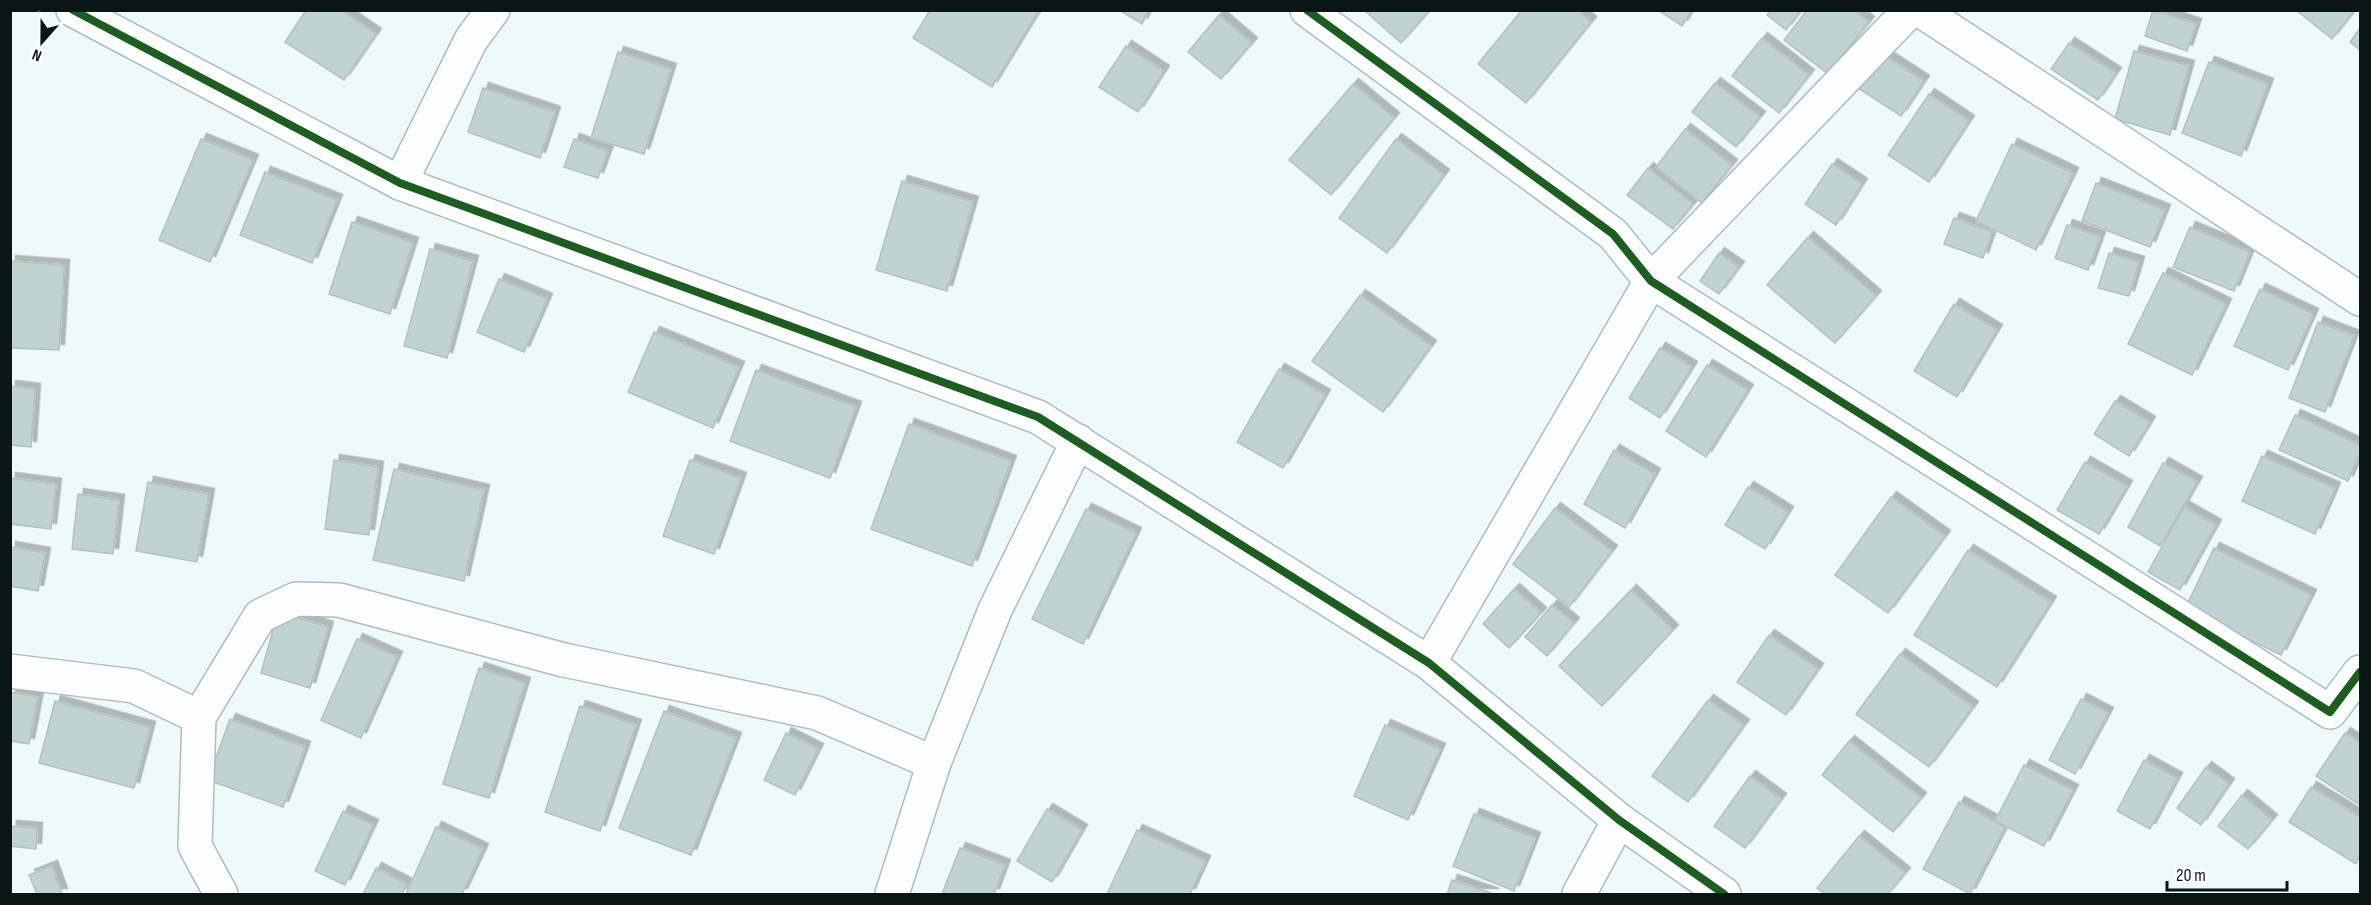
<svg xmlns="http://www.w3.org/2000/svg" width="2371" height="905" viewBox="0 0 2371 905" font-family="'Sofia Sans Condensed',sans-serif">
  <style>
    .building { fill: #c0d2d1; stroke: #b5c0c0; stroke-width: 1.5; filter: url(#shadow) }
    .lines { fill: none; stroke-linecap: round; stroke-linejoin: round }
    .minor-casing { stroke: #b0bbbb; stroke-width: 36 }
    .minor { stroke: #fcfefe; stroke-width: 33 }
    .cycleway-casing { stroke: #fff; stroke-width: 11 }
    .cycleway { stroke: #1b5e20; stroke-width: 8 }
  </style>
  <defs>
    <filter id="shadow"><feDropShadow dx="5.5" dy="-5.5" stdDeviation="0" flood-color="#0004"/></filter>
  </defs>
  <rect width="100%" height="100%" fill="#eef9f9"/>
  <g class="building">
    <polygon points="306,10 341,10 376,34 344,80 285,42"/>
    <polygon points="930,10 1039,10 992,87 913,38"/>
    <polygon points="1119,10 1149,10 1142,24"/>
    <polygon points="1364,10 1430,10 1401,43"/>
    <polygon points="1522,10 1577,10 1591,22 1526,103 1478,64"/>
    <polygon points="1658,10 1692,10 1682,26"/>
    <polygon points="1771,10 1801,10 1786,30 1767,15"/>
    <polygon points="1807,10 1853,10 1869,22 1828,74 1784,40"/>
    <polygon points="2153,10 2196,24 2187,51 2145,36"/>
    <polygon points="2296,10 2355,10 2332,39"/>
    <polygon points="1219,15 1252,43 1221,79 1188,52"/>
    <polygon points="2360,28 2360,50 2350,42"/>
    <polygon points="1762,38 1809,75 1779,113 1732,76"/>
    <polygon points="2069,43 2116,73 2098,100 2051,69"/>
    <polygon points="1126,46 1164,71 1138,112 1099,87"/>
    <polygon points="2134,51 2189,66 2170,135 2115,119"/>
    <polygon points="618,52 671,69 644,154 591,138"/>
    <polygon points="1881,53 1924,81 1901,116 1858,88"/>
    <polygon points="2209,62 2268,84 2241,156 2182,133"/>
    <polygon points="1715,83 1760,117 1736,147 1692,112"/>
    <polygon points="1353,84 1394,118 1331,195 1289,160"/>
    <polygon points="483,88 555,112 540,158 468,132"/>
    <polygon points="1929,94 1969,121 1929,182 1888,155"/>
    <polygon points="1685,129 1732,165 1702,203 1656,167"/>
    <polygon points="201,139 253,160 210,262 159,240"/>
    <polygon points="574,139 608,151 598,178 564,167"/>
    <polygon points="1396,139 1444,175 1387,253 1339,218"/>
    <polygon points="2012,144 2073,173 2036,250 1976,221"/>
    <polygon points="1832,164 1862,184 1836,225 1805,204"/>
    <polygon points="1648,168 1693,204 1673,229 1627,195"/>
    <polygon points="265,172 337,200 312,263 240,235"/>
    <polygon points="902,181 973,202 947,291 876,270"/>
    <polygon points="2096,183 2165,210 2150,247 2082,221"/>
    <polygon points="1954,218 1992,232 1983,258 1944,244"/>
    <polygon points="352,222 413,243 390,314 329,294"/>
    <polygon points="2067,225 2100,237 2088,270 2055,258"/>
    <polygon points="2190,227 2250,252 2234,291 2173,267"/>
    <polygon points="1808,237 1876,296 1835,343 1767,285"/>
    <polygon points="430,249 473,261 447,358 404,346"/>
    <polygon points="1719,253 1739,267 1719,294 1700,281"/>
    <polygon points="2109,253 2139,262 2129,296 2098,288"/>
    <polygon points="10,261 64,265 59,350 10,348"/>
    <polygon points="2163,273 2226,304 2192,375 2128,344"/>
    <polygon points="499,279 547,299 524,352 477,332"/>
    <polygon points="2260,289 2313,314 2288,370 2234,346"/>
    <polygon points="1360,295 1431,346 1383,412 1312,361"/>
    <polygon points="1954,304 1997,330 1957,397 1914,371"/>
    <polygon points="2318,322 2354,336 2325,412 2289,398"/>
    <polygon points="654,332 739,367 713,428 628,392"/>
    <polygon points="1660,348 1692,367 1660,418 1629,398"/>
    <polygon points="1707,365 1748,390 1706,457 1666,431"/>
    <polygon points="1279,369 1325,395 1283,468 1237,442"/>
    <polygon points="756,370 856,407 830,478 730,441"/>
    <polygon points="10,386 35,389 31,447 10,445"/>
    <polygon points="2115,401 2150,422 2129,456 2094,434"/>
    <polygon points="2295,415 2360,445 2360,453 2348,481 2279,450"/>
    <polygon points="909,424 1011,461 972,566 871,529"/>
    <polygon points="1614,450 1655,474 1625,528 1584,504"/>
    <polygon points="2262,456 2335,488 2315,534 2242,501"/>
    <polygon points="334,460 378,467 369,535 325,529"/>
    <polygon points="690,460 741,478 714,554 663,536"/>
    <polygon points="2085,462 2127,486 2099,534 2057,510"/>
    <polygon points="2163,463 2197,482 2160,546 2128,527"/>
    <polygon points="394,469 484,490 464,581 373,560"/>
    <polygon points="10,478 56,484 51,529 10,524"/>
    <polygon points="148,482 209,494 197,562 136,551"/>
    <polygon points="1748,487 1788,512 1765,549 1725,525"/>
    <polygon points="78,494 119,500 113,554 72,549"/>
    <polygon points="1891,497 1945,536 1888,613 1835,575"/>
    <polygon points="2184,507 2216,525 2180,590 2148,572"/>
    <polygon points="1555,508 1612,551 1569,607 1513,564"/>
    <polygon points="1086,509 1136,533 1083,644 1032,619"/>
    <polygon points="10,547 45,553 38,591 10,586"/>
    <polygon points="2214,548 2311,595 2281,655 2185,609"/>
    <polygon points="1968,550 2051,602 1997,687 1914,635"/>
    <polygon points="1514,589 1541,613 1509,648 1483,624"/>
    <polygon points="1631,590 1673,630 1602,706 1559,666"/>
    <polygon points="1552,605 1574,623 1547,656 1525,637"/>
    <polygon points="278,612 328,627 310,688 261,673"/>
    <polygon points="1769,635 1818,669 1786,715 1737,682"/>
    <polygon points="357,639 397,657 361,738 321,720"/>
    <polygon points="1900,654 1973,707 1929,767 1856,714"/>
    <polygon points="479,668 525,683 489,798 443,784"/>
    <polygon points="10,692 38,697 29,744 10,741"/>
    <polygon points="2081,699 2108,713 2075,774 2049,760"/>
    <polygon points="1708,700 1744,725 1688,802 1652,776"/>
    <polygon points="55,701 150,727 134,788 39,763"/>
    <polygon points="580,706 636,725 600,831 545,812"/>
    <polygon points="664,711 736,738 691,855 619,828"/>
    <polygon points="230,719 305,747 283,807 208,780"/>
    <polygon points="1385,725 1440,749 1408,820 1354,796"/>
    <polygon points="786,733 818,749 795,795 764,780"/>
    <polygon points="2345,733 2360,743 2360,805 2316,776"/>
    <polygon points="1849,741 1921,798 1893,832 1822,775"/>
    <polygon points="2144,760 2177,778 2150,829 2117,811"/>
    <polygon points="2024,765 2073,790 2044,846 1995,821"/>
    <polygon points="2206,767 2229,784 2201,825 2177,808"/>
    <polygon points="1750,776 1781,799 1745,848 1714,826"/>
    <polygon points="2311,787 2360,817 2360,856 2356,864 2289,822"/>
    <polygon points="2242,795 2272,820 2248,849 2218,826"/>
    <polygon points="1959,802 2005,827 1970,894 1923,869"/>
    <polygon points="1047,809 1082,830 1052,882 1017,861"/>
    <polygon points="343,811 373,825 345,885 315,871"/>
    <polygon points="1474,814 1535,838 1514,891 1453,866"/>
    <polygon points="11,826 37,828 36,849 10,846"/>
    <polygon points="436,827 483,849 462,894 406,894"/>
    <polygon points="1137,830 1205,861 1190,894 1107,894"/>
    <polygon points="1859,836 1905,873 1888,894 1825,894 1817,888"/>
    <polygon points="960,848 1005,865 994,894 942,894"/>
    <polygon points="52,866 62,894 37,894 29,875"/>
    <polygon points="376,868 407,884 402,894 363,894"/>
    <polygon points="1452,880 1494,894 1447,894"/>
  </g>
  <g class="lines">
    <defs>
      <g id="minor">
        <polyline points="73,10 400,183 1038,417 1429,663 1619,820 1724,894"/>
        <polyline points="1307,10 1613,234 1651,281 2330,712 2360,672"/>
        <polyline points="1920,10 2360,299"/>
        <polyline points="400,183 471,40 493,10"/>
        <polyline points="1429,663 1651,281 1910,10"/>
        <polyline points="10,671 134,686 199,717"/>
        <polyline points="221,894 195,846 199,717 260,616 296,599 339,600 564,660 817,713 934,763"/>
        <polyline points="892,894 934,763 995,610 1078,441"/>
        <polyline points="1579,894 1619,820"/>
      </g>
    </defs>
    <use href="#minor" class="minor-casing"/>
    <use href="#minor" class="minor"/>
    <defs>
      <g id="cycleway">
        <polyline points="73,10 400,183 1038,417 1429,663 1619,820 1724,894"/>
        <polyline points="1307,10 1613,234 1651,281 2330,712 2360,672"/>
      </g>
    </defs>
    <use href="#cycleway" class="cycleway-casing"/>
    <use href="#cycleway" class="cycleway"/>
  </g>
  <rect width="2371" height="905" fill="none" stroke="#0a1616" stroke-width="24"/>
  <g transform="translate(42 42) rotate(201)" stroke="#ffffff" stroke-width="4.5" paint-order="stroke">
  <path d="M0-4.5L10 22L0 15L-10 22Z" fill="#0a1616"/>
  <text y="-9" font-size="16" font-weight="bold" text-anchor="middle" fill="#0a1616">N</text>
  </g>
  <path d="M2167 881v9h120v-9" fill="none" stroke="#0a1616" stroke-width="3"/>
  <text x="2176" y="881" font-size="18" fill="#0a1616" stroke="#ffffff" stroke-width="4.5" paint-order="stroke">20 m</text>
</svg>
